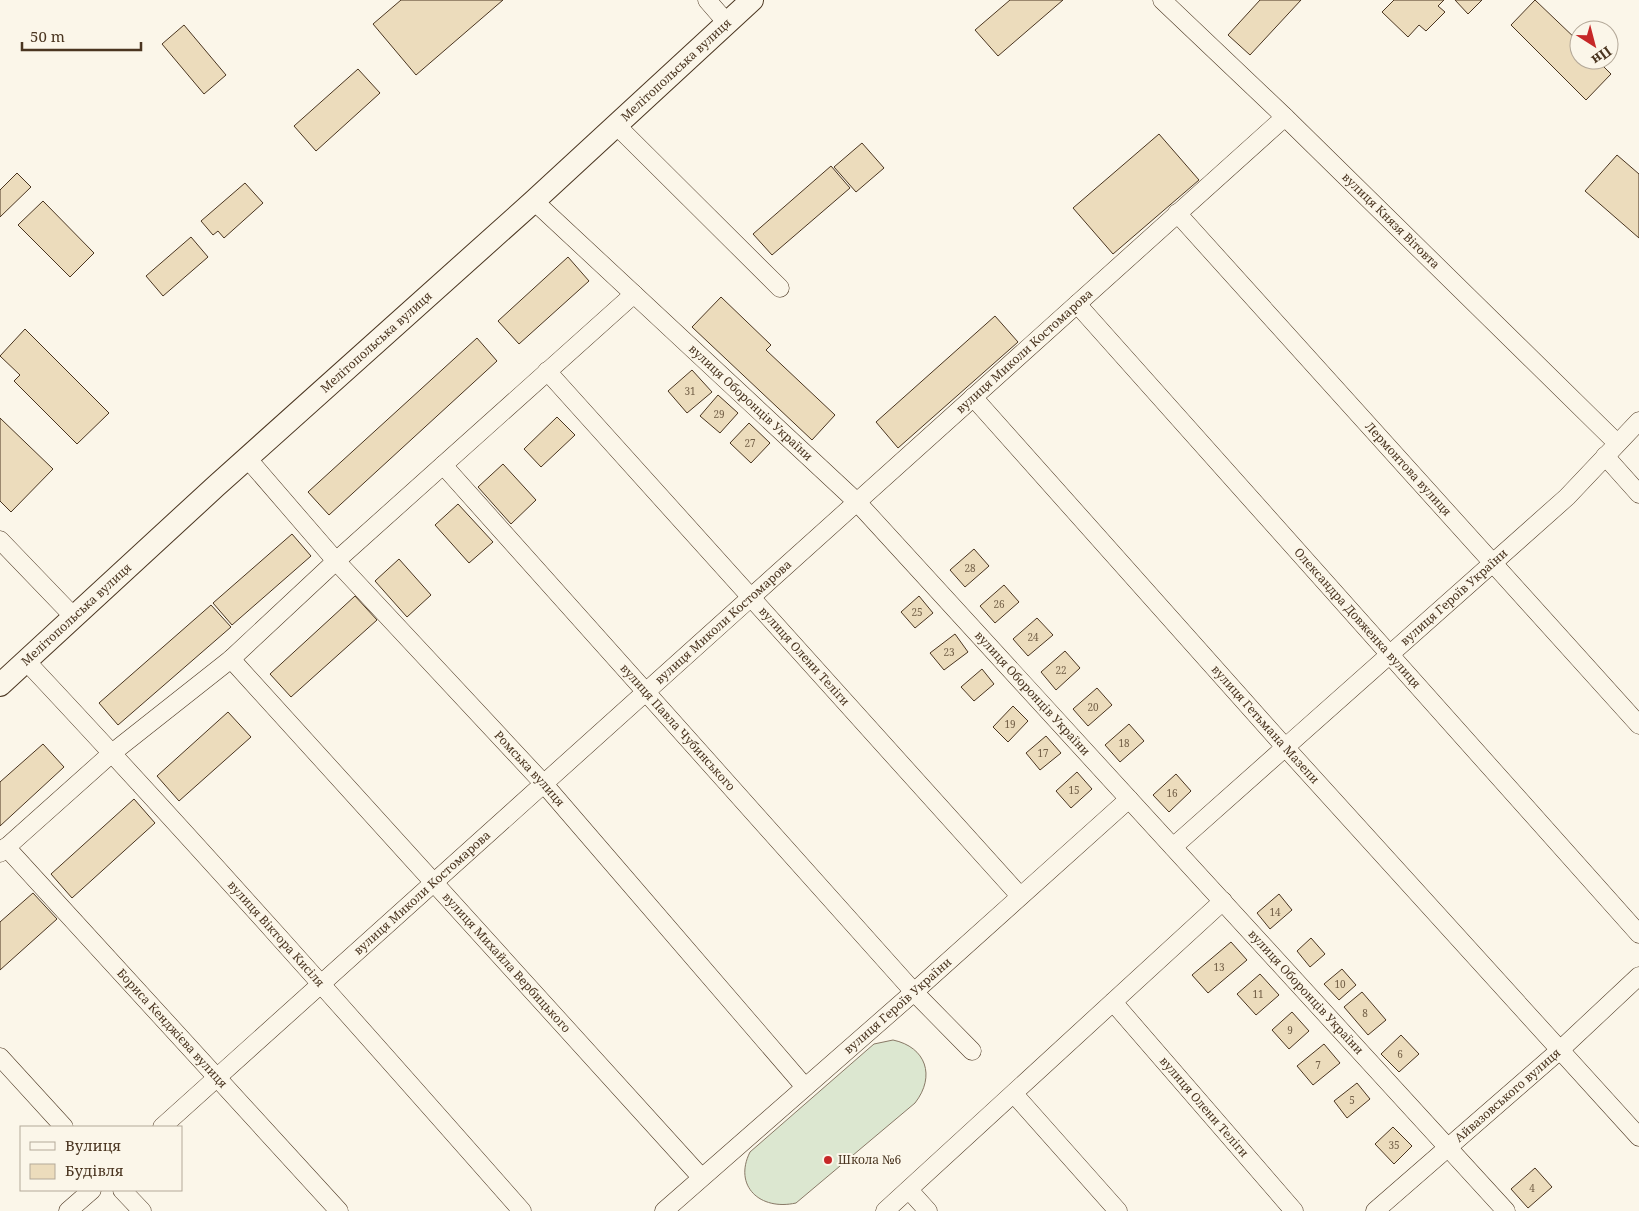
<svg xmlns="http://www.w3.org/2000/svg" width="1639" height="1211" viewBox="0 0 1639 1211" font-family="'Noto Serif',serif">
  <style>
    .pitch { fill: #dce7d0; stroke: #887966 }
    .building { fill: #ecdcbc; stroke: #4a3520 }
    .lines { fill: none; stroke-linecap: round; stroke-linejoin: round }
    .minor-casing { stroke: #4a3520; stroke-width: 19 }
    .major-casing { stroke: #4a3520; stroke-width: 24 }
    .minor { stroke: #fbf6e9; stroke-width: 18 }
    .major { stroke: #fbf6e9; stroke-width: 22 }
    .poi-dot { fill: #c62828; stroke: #fbf6e9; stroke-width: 2 }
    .labels { text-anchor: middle; stroke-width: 4; stroke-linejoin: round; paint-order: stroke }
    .number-label { font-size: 10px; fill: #725f47 }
    .street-label { font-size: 12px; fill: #4a3520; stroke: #fbf6e9 }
    .poi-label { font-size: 12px; fill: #4a3520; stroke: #fbf6e9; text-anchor: start }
  </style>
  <rect width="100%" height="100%" fill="#fbf6e9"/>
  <path class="pitch" d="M893 1040C926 1047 936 1076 915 1103L796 1203C760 1211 733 1186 750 1152L867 1050 874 1044Z"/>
  <g class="building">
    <polygon points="401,0 503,0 416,75 373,24"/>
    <polygon points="1010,0 1063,0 998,56 975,30"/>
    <polygon points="1260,0 1301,0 1250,55 1228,35"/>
    <polygon points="1394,0 1444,0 1438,6 1445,12 1426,31 1419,25 1408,37 1382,12"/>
    <polygon points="1455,0 1482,0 1468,14"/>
    <polygon points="1535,0 1579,42 1579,60 1597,60 1611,74 1586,100 1511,25"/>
    <polygon points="184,25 226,75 204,94 162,44"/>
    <polygon points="358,69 380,93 316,151 294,126"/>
    <polygon points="1159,134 1199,180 1113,254 1073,208"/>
    <polygon points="862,143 884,168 856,192 834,167"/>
    <polygon points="1617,155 1639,174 1639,238 1585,191"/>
    <polygon points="831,166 850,188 772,255 753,234"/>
    <polygon points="17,173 31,187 0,217 0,190"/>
    <polygon points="245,183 263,203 224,238 218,231 213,235 201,221"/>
    <polygon points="43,201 94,253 70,277 18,225"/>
    <polygon points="191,237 208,257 163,296 146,276"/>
    <polygon points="568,257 589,281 519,344 498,321"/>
    <polygon points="721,297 771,345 766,350 835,415 812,440 692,327"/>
    <polygon points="995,316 1018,342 898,448 876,422"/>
    <polygon points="25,329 109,413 77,444 14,381 20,375 0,356"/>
    <polygon points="477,338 497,361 329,515 308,492"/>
    <polygon points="692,370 712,392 687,413 668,391"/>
    <polygon points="718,395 738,413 720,433 700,416"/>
    <polygon points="557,417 575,435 541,467 524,449"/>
    <polygon points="0,418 53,469 11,512 0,501"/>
    <polygon points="749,423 770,443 751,463 730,443"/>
    <polygon points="503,464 536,500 511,524 478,487"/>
    <polygon points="458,504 493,542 469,563 435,525"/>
    <polygon points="292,534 311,556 232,625 213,603"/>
    <polygon points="974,549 989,566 965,587 950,570"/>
    <polygon points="399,559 431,595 407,617 375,581"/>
    <polygon points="1004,585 1019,602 995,623 980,606"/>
    <polygon points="355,596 377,620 291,697 270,674"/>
    <polygon points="919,596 933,613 915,628 901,612"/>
    <polygon points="211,605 231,627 118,725 99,703"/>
    <polygon points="1037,618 1053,635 1028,656 1013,639"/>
    <polygon points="955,634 968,652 944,670 930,653"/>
    <polygon points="1065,651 1080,668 1056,690 1041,672"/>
    <polygon points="982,669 994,684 974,701 961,687"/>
    <polygon points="1097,688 1112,705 1088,726 1073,709"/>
    <polygon points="1013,706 1028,721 1008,742 993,727"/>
    <polygon points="228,712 251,737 179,801 157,776"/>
    <polygon points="1129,724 1144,741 1120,762 1105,745"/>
    <polygon points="1046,736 1061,753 1040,770 1026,753"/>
    <polygon points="43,744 64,767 0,826 0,782"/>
    <polygon points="1077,772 1092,789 1071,808 1056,791"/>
    <polygon points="1176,774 1191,791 1169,812 1153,795"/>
    <polygon points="134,799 155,823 72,898 51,874"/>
    <polygon points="33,893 57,919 0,970 0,922"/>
    <polygon points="1279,894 1292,910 1270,929 1257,913"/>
    <polygon points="1311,938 1325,954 1310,967 1297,951"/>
    <polygon points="1231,942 1247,960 1208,993 1192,975"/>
    <polygon points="1342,969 1356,985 1339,1000 1324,984"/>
    <polygon points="1260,974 1279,995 1256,1015 1237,994"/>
    <polygon points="1362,992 1386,1020 1368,1035 1344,1007"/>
    <polygon points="1292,1012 1309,1031 1289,1049 1272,1030"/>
    <polygon points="1401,1035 1419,1054 1399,1072 1381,1054"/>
    <polygon points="1324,1044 1340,1063 1313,1085 1297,1066"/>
    <polygon points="1357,1083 1370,1099 1347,1118 1334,1101"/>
    <polygon points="1393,1127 1412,1146 1394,1164 1375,1144"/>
    <polygon points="1535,1168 1552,1187 1528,1208 1511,1189"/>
  </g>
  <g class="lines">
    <defs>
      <g id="minor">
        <polyline points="707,0 727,23"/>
        <path id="s1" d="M1162 0 1285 117 1617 443"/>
        <polyline points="616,125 780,288"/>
        <path id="s2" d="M534 201 857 502 1506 1211"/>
        <path id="s3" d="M1177 213 1639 725"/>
        <path id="s4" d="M1077 304 1639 934"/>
        <path id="s5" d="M547 371 1020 896"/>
        <path id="s6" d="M973 397 1285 747 1639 1137"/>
        <polyline points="1605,456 1639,494"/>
        <path id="s7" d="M247 458 336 561 544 784 805 1087"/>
        <path id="s8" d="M443 465 914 992 972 1051"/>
        <polyline points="0,540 74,617"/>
        <path id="s9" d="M231 659 701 1177"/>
        <path id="s10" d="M26 661C195 841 359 1026 522 1211"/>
        <path id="s11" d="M6 847 339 1211"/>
        <path id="s12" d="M1173 847 1567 497 1639 421"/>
        <polyline points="0,853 112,753 231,659 336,561 634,294"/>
        <path id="s13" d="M1113 1002 1294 1211"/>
        <polyline points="0,1057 64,1127"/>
        <polyline points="1014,1094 1118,1211"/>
        <path id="s14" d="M162 1127 1285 117"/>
        <polyline points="122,1190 142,1211"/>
        <polyline points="909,1190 928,1211"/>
        <polyline points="68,1211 92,1190"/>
        <path id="s15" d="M664 1211 914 992 1129 799"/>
        <polyline points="885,1211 1223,901"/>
        <path id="s16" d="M1375 1211 1560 1050 1639 976"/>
      </g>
      <g id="major">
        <path id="s17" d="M0 685 216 486 534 201 752 0"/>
      </g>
    </defs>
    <use href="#minor" class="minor-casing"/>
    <use href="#major" class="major-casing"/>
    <use href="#minor" class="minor"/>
    <use href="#major" class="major"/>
  </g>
  <circle class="poi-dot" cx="828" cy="1160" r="5"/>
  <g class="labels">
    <g class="number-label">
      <text x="690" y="395">31</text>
      <text x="719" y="418">29</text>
      <text x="750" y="447">27</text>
      <text x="970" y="572">28</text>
      <text x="999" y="608">26</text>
      <text x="917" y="616">25</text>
      <text x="1033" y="641">24</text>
      <text x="949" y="656">23</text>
      <text x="1061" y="674">22</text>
      <text x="1093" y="711">20</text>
      <text x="1010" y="728">19</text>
      <text x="1124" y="747">18</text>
      <text x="1043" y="757">17</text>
      <text x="1074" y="794">15</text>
      <text x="1172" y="797">16</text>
      <text x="1275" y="916">14</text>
      <text x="1219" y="971">13</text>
      <text x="1340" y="988">10</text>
      <text x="1258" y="998">11</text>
      <text x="1365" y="1017">8</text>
      <text x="1290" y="1034">9</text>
      <text x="1400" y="1058">6</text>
      <text x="1318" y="1069">7</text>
      <text x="1352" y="1104">5</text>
      <text x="1394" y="1149">35</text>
      <text x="1532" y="1192">4</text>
    </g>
    <g class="street-label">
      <text dy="4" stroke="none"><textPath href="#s17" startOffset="914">Мелітопольська вулиця</textPath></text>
      <text dy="4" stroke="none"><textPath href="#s1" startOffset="318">вулиця Князя Вітовта</textPath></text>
      <text dy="4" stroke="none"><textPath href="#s17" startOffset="509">Мелітопольська вулиця</textPath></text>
      <text dy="4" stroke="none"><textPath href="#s14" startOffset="1160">вулиця Миколи Костомарова</textPath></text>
      <text dy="4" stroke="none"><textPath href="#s2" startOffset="296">вулиця Оборонців України</textPath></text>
      <text dy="4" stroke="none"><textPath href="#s3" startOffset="345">Лермонтова вулиця</textPath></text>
      <text dy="4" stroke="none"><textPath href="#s12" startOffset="376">вулиця Героїв України</textPath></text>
      <text dy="4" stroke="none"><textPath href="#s17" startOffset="104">Мелітопольська вулиця</textPath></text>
      <text dy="4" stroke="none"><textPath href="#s4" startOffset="421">Олександра Довженка вулиця</textPath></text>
      <text dy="4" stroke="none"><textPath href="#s14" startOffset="755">вулиця Миколи Костомарова</textPath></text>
      <text dy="4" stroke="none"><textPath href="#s5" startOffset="384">вулиця Олени Теліги</textPath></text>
      <text dy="4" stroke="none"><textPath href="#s2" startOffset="701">вулиця Оборонців України</textPath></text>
      <text dy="4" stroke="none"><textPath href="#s6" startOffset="439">вулиця Гетьмана Мазепи</textPath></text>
      <text dy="4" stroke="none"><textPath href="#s8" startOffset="352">вулиця Павла Чубинського</textPath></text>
      <text dy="4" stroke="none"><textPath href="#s7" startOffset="420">Ромська вулиця</textPath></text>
      <text dy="4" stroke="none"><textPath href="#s14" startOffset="350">вулиця Миколи Костомарова</textPath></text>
      <text dy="4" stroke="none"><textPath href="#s10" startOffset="370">вулиця Віктора Кисіля</textPath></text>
      <text dy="4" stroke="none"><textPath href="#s9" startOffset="410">вулиця Михайла Вербицького</textPath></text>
      <text dy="4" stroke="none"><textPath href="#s2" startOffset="1106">вулиця Оборонців України</textPath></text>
      <text dy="4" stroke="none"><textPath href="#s15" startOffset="311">вулиця Героїв України</textPath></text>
      <text dy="4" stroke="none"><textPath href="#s11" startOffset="246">Бориса Кенджієва вулиця</textPath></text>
      <text dy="4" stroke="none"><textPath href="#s16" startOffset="176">Айвазовського вулиця</textPath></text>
      <text dy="4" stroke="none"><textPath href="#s13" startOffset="139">вулиця Олени Теліги</textPath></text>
    </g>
    <g class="poi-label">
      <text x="838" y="1164">Школа №6</text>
    </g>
  </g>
  <rect x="20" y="1126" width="162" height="65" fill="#fbf6e9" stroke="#b4a999"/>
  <rect x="30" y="1142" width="25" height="8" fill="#fbf6e9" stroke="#b4a999"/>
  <text x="65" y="1151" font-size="15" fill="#4a3520">Вулиця</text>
  <rect x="30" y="1164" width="25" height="15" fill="#ecdcbc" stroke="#b4a999"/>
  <text x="65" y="1176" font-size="15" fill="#4a3520">Будівля</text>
  <g transform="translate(1594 45) rotate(144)"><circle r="24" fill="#fbf6e9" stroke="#b4a999"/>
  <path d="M0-4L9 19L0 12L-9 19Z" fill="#c62828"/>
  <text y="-8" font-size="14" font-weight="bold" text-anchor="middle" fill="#4a3520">Пн</text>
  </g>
  <path d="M22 42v8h119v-8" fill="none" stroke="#4a3520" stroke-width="2.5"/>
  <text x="30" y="42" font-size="15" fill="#4a3520" stroke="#fbf6e9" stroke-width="4" paint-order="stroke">50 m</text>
</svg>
